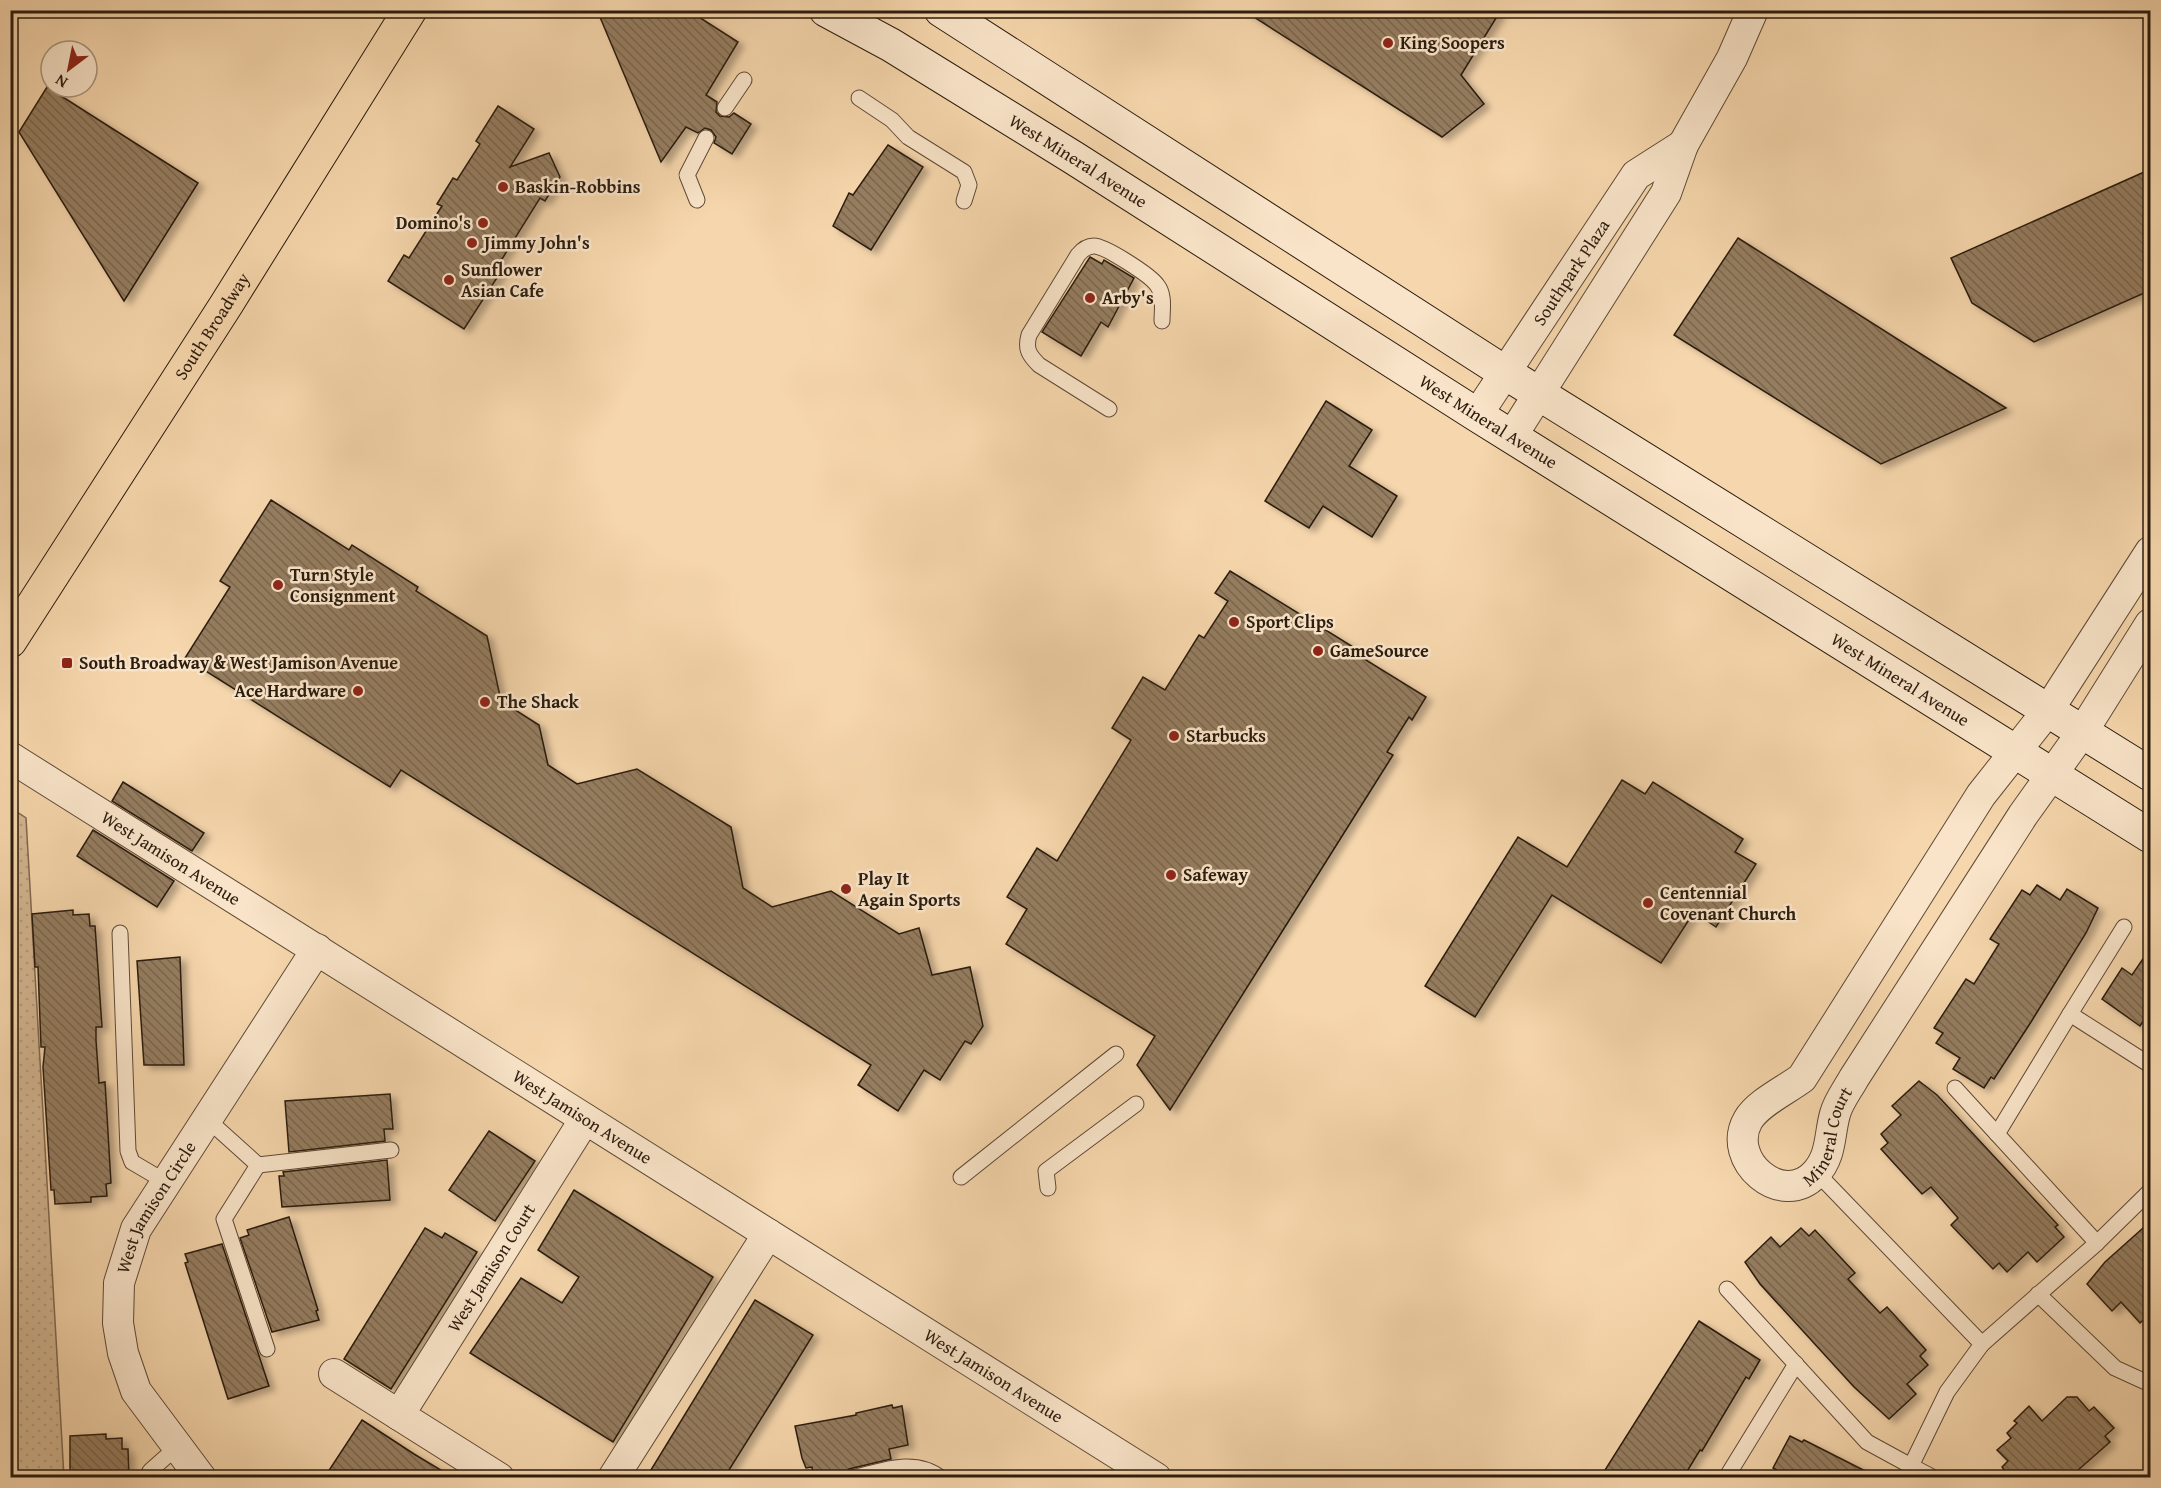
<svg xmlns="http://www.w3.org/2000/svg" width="2161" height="1488" viewBox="0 0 2161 1488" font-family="'Gentium Book Plus',serif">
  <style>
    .park { fill: url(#park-dots); stroke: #7f6950; stroke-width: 1.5 }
    .building { fill: url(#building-back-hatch); stroke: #2b1c0e; stroke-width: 1.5; filter: url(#shadow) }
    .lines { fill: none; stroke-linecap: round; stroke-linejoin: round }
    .service-casing { stroke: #5e4a36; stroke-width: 17 }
    .minor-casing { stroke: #5e4a36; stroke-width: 32 }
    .secondary-casing { stroke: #2b1c0e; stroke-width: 35 }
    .primary-casing { stroke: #2b1c0e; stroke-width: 35 }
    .service { stroke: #f9e4c9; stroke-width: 15 }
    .minor { stroke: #f9e4c9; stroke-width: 30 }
    .secondary { stroke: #f9e4c9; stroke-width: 33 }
    .primary { stroke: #f6d6ac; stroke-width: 33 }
    .poi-dot { fill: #8f2418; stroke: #f9e4c9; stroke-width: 2 }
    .labels { text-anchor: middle; stroke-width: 5; stroke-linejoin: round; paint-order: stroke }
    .poi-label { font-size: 18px; font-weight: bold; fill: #2b1c0e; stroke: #f9e4c9; text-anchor: start }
    .street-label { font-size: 18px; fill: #2b1c0e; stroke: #f9e4c9 }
  </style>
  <defs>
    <pattern id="park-dots" width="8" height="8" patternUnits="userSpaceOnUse" patternTransform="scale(1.5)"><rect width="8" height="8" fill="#d3b691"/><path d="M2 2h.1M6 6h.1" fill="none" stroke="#b59c7c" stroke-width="1.8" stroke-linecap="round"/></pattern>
    <pattern id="building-back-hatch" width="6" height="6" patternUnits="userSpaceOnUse" patternTransform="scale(1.5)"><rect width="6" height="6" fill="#957d60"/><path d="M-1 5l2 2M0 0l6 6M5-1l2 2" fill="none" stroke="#7a664e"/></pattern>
    <filter id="shadow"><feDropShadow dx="6" dy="4" stdDeviation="3" flood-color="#0004"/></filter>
  </defs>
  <rect width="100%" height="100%" fill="#f6d6ac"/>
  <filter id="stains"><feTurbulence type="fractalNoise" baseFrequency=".00333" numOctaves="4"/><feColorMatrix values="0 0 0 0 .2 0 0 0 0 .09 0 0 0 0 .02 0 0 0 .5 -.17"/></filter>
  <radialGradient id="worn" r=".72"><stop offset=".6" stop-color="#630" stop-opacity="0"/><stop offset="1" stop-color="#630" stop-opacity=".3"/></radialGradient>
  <polygon class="park" points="11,808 26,818 64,1477 11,1477"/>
  <g class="building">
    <polygon points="597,10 688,10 738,42 706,95 717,102 716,112 720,116 729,117 734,113 751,124 732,154 714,143 716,137 711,130 705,128 698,133 686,127 661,162"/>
    <polygon points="1243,10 1501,10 1461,75 1484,104 1442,137"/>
    <polygon points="47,87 198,183 124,301 19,132"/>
    <polygon points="498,106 534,129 510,167 549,153 560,177 545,201 540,198 497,267 502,270 464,329 388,281 404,255 409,258 442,206 437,204 453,178 457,180 480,144 476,141"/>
    <polygon points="888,145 923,167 871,250 833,226 849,193 853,195"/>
    <polygon points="2151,169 2151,290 2034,342 1972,303 1951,258"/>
    <polygon points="1738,238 2006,408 1881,464 1674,335"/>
    <polygon points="1090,257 1102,264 1104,260 1134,278 1108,327 1101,322 1081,356 1042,332"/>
    <polygon points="1326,401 1372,430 1349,466 1397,496 1372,537 1323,506 1309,528 1265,501"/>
    <polygon points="271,500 349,550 352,545 418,587 416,591 487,636 501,701 539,725 548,765 577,784 637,769 731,827 743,888 772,907 831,891 899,934 919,928 932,975 970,967 983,1026 971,1044 965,1041 940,1080 924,1070 898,1111 858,1085 871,1065 401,770 390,787 185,658 230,587 220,581"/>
    <polygon points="1230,571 1363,653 1361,657 1426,697 1412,720 1409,717 1387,752 1393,755 1170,1110 1137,1065 1155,1036 1006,944 1027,909 1007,897 1037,848 1057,861 1131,740 1112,728 1143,677 1165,690 1199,635 1204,638 1228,601 1215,593"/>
    <polygon points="1622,780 1645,794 1653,782 1743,839 1735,852 1756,864 1716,927 1694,912 1661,963 1552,895 1475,1017 1425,986 1518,837 1567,867"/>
    <polygon points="123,782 204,833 192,851 112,801"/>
    <polygon points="93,830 174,881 157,907 77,856"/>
    <polygon points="2037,885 2060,900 2067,889 2098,908 2086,933 2031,1022 1994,1079 1991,1077 1984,1088 1953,1069 1960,1058 1936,1043 1943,1033 1934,1028 1966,979 1974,984 1999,944 1990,939 2022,890 2030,895"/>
    <polygon points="73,910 73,915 89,914 90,926 95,926 102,1027 96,1027 96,1040 99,1083 105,1082 111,1183 106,1184 107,1196 91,1197 91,1202 55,1204 54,1190 51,1190 43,1067 45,1047 41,1047 38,967 35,967 32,914"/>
    <polygon points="2151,947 2151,1024 2144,1020 2140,1026 2102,999 2122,968 2132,975"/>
    <polygon points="180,957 184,1065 144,1065 137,961"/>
    <polygon points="1919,1081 1937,1095 2058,1225 2055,1227 2064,1237 2037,1262 2028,1252 2007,1272 1999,1263 1993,1269 1951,1225 1958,1218 1931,1187 1922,1194 1881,1149 1888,1143 1881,1134 1901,1115 1892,1106"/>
    <polygon points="390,1094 393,1129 384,1129 385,1141 289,1152 285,1101"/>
    <polygon points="489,1131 535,1161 495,1221 449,1190"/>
    <polygon points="387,1160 390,1200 282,1207 279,1176 284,1176 283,1172"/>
    <polygon points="574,1190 713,1277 613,1442 470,1353 521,1278 562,1303 579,1277 538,1250"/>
    <polygon points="289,1217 318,1310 316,1311 319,1320 272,1332 240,1238 249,1235 247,1230"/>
    <polygon points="2151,1221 2151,1313 2140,1323 2121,1302 2112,1311 2087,1284 2105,1262"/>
    <polygon points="425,1228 442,1238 445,1233 477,1252 391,1389 344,1359"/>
    <polygon points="1801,1228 1809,1236 1815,1230 1855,1273 1848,1279 1880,1313 1887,1307 1926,1350 1920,1356 1928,1365 1907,1384 1916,1394 1889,1419 1854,1387 1760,1284 1745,1262 1771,1237 1780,1247"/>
    <polygon points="222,1244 269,1386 228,1399 185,1263 188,1262 185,1254"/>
    <polygon points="755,1300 813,1335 784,1382 724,1478 646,1478"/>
    <polygon points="1699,1321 1760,1360 1749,1379 1746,1377 1702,1451 1700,1450 1683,1478 1600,1478"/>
    <polygon points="2067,1397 2077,1397 2089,1411 2094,1407 2114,1428 2105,1436 2110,1442 2069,1478 2011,1478 2002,1467 2008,1461 1997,1450 2011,1438 2007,1433 2017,1423 2014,1421 2029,1406 2042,1421"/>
    <polygon points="892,1405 893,1408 902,1406 908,1445 889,1449 891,1459 849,1469 843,1478 813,1478 812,1467 806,1468 802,1458 795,1426 856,1415 856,1413"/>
    <polygon points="362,1420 414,1454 454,1478 324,1478"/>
    <polygon points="106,1434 106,1439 122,1438 122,1449 128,1449 129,1478 70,1478 70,1436"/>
    <polygon points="1790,1436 1802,1442 1804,1440 1879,1478 1790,1478 1773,1468"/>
  </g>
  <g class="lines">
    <defs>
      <g id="service">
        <polyline points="859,98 892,120 908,137 964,172 969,185 964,201"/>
        <polyline points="725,108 744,80"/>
        <polyline points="697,200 687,175 706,138"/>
        <path d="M1109 409 1039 365C1029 355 1025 349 1029 335L1078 255C1082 250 1087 246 1094 246 1105 246 1150 275 1157 285 1165 295 1162 309 1162 321"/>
        <polyline points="2124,927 2070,1014 2150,1065"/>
        <polyline points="120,933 128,1151 132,1162 166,1182"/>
        <polyline points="2070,1014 1997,1134 2097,1243 2150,1191"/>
        <polyline points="1955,1088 1997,1134"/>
        <polyline points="207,1119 258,1165 224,1219 267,1349"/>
        <polyline points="258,1165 391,1150"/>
        <polyline points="961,1177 1116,1054"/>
        <polyline points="1048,1188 1046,1171 1136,1104"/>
        <polyline points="1727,1289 1867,1442 1911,1466 1947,1392 1982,1344 1817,1173"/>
        <polyline points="2038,1294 2115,1368 2150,1384"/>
        <polyline points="1982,1344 2097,1243"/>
        <polyline points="1911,1466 1934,1478"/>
        <polyline points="150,1478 150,1471 177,1447"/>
        <path d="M852 1478C882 1471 914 1457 941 1478"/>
        <polyline points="1726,1478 1796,1364"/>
      </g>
      <g id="minor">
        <path id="s1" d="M1477 415 1636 175 1683 145"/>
        <polyline points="1512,436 1666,193 1683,145 1732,58 1753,10"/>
        <path id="s2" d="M2150 552 2049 709 1981 795 1802 1078C1786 1090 1758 1103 1748 1120 1725 1160 1782 1209 1815 1174 1832 1156 1829 1135 1835 1114 1838 1102 1848 1089 1854 1078L2023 815 2083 731 2150 624"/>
        <path id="s3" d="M10 757 1156 1478"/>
        <polyline points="334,1374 399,1415"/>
        <path id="s4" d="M201 1478 136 1391 123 1353 118 1323 119 1283 136 1229 317 949"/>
        <path id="s5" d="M499 1478 399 1415 585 1119"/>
        <polyline points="613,1478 768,1234"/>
      </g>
      <g id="secondary">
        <path id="s6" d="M826 10 891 45 1074 158 1477 415 2150 836"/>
        <polyline points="941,10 1504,372 2150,774"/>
      </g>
      <g id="primary">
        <path id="s7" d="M10 641 226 305 410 10"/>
      </g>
    </defs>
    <use href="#service" class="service-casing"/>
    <use href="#minor" class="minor-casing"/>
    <use href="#secondary" class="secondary-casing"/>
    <use href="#primary" class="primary-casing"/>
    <use href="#service" class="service"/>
    <use href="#minor" class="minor"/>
    <use href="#secondary" class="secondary"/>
    <use href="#primary" class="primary"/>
  </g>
  <g class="poi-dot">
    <circle cx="1388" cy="43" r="6"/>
    <circle cx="503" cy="187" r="6"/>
    <circle cx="483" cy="223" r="6"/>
    <circle cx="472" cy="243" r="6"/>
    <circle cx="449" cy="280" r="6"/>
    <circle cx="1090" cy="298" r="6"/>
    <circle cx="278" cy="585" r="6"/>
    <circle cx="1234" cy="622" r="6"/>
    <circle cx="1318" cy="651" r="6"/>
    <rect x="61" y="657" width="12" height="12" rx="3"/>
    <circle cx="358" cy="691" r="6"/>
    <circle cx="485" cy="702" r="6"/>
    <circle cx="1174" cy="736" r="6"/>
    <circle cx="1171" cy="875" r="6"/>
    <circle cx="846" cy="889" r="6"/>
    <circle cx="1648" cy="903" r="6"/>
  </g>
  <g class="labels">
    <g class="poi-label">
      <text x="1400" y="49">King Soopers</text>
      <text x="515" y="193">Baskin-Robbins</text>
      <text x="471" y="229" text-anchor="end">Domino's</text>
      <text x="484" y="249">Jimmy John's</text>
      <text x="461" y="276">Sunflower<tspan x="461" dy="21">Asian Cafe</tspan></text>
      <text x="1102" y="304">Arby's</text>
      <text x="290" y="581">Turn Style<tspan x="290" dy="21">Consignment</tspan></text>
      <text x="1246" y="628">Sport Clips</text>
      <text x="1330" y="657">GameSource</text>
      <text x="79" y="669">South Broadway &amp; West Jamison Avenue</text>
      <text x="346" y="697" text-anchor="end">Ace Hardware</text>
      <text x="497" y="708">The Shack</text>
      <text x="1186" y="742">Starbucks</text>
      <text x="1183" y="881">Safeway</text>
      <text x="858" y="885">Play It<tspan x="858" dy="21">Again Sports</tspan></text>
      <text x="1660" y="899">Centennial<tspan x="1660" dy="21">Covenant Church</tspan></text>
    </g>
    <g class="street-label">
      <text dy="6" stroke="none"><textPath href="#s6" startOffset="294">West Mineral Avenue</textPath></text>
      <text dy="6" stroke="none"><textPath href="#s1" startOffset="171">Southpark Plaza</textPath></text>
      <text dy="6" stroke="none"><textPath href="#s7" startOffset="374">South Broadway</textPath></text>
      <text dy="6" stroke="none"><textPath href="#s6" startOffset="780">West Mineral Avenue</textPath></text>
      <text dy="6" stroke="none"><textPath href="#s6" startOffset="1266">West Mineral Avenue</textPath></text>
      <text dy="6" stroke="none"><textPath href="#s3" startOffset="190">West Jamison Avenue</textPath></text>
      <text dy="6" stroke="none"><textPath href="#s3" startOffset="676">West Jamison Avenue</textPath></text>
      <text dy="6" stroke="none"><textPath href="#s2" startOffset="862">Mineral Court</textPath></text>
      <text dy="6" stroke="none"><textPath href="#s4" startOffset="304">West Jamison Circle</textPath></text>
      <text dy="6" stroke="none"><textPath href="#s5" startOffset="292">West Jamison Court</textPath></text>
      <text dy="6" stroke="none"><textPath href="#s3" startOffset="1162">West Jamison Avenue</textPath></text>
    </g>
  </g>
  <rect width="2161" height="1488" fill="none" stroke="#f6d6ac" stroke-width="36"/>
  <rect x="12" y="12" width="2137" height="1464" fill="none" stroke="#2b1c0e" stroke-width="3"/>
  <rect x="18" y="18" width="2125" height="1452" fill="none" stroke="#2b1c0e" stroke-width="1.5"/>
  <g transform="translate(69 69) rotate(212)"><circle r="28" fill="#f9e4c9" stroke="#a7947e" stroke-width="1.5"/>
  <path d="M0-4.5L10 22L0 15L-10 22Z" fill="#8f2418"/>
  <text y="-9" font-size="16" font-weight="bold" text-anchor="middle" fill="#2b1c0e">N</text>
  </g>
  <rect width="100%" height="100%" filter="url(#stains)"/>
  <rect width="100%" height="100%" fill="url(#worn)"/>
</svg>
